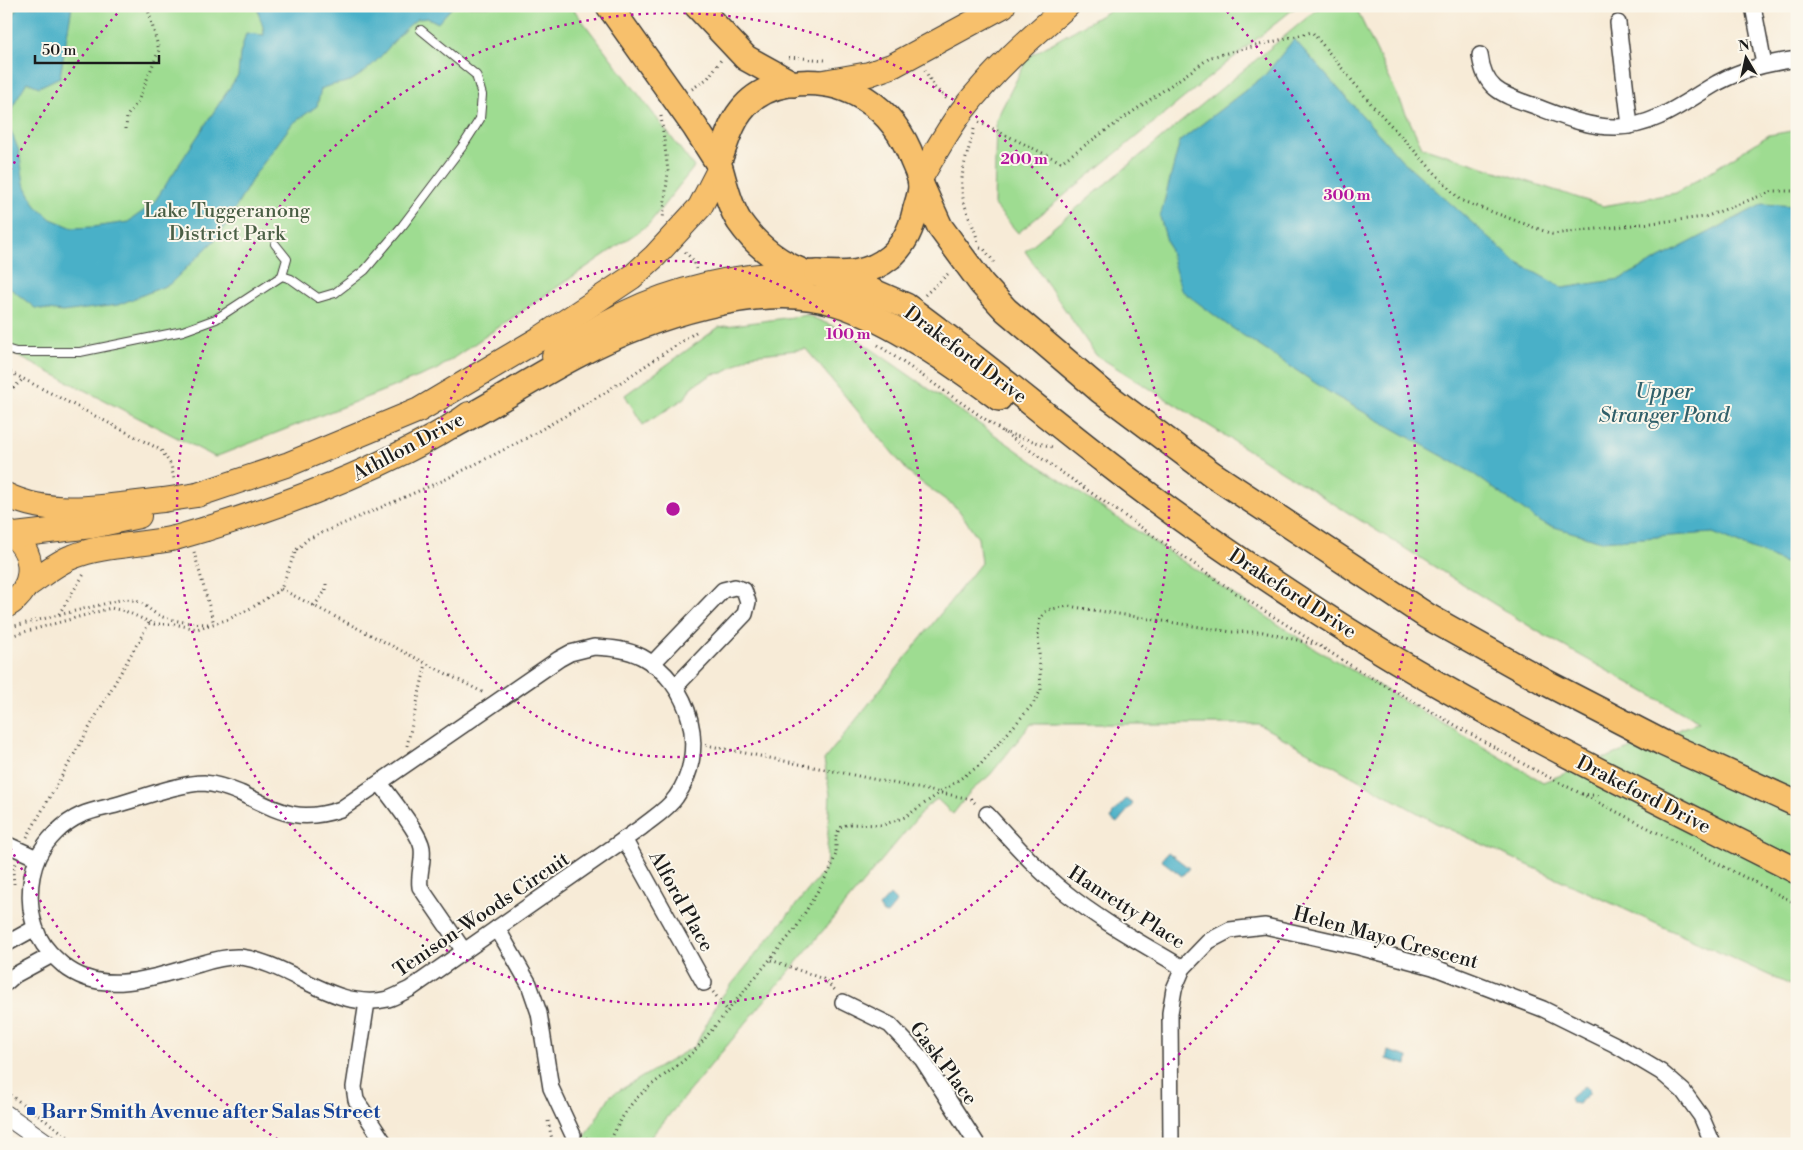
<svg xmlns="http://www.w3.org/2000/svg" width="1803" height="1150" viewBox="0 0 1803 1150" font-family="'Libre Bodoni',serif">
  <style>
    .green { fill: #9edc91; stroke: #5d7c56 }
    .water { fill: #49b0c8; stroke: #326672 }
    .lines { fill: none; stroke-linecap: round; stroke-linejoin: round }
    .service-casing { stroke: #3d3b38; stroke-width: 10 }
    .minor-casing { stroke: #3d3b38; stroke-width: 18 }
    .tertiary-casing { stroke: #3d3b38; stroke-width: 21 }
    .primary-casing { stroke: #3d3b38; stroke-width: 26 }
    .trunk-casing { stroke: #3d3b38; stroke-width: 28 }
    .path { stroke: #3d3b38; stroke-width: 3; stroke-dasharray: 1 4; stroke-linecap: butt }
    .service { stroke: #fff; stroke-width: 8 }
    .minor { stroke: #fff; stroke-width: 15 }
    .tertiary { stroke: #fff; stroke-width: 19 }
    .primary { stroke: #f7c06c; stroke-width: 24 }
    .trunk { stroke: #f7c06c; stroke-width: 25 }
    .primary-bridge-casing { stroke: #3d3b38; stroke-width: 26; stroke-linecap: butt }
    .primary-bridge { stroke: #f7c06c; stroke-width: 24 }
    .ring { fill: none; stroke: #b5179e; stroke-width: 2.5; stroke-dasharray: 2.5 5 }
    .transit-dot { fill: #1a4fb4; stroke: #fbf7ec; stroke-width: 2 }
    .labels { text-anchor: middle; stroke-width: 4; stroke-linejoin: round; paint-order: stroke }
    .park-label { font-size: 20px; fill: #4a5f45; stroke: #fbf7ec }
    .street-label { font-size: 20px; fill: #1c1c1c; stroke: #fbf7ec }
    .transit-label { font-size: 20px; font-weight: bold; fill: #164399; stroke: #fbf7ec; text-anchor: start }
    .water-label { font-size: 21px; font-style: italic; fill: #305f69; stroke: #fbf7ec }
    .centre { fill: #b5179e; stroke: #fbf7ec; stroke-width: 2.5 }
    .ring-label { font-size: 15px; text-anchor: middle; font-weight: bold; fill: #b5179e; stroke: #fbf7ec; stroke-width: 4; stroke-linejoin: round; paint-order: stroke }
  </style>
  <rect width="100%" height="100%" fill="#fbf7ec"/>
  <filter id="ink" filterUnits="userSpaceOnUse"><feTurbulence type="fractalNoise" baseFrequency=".02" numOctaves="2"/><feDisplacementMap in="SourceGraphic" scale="10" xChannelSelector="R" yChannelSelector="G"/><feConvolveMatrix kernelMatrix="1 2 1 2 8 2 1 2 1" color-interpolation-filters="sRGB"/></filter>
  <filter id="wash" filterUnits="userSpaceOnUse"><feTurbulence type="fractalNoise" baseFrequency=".0096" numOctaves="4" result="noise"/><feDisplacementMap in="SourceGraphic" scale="20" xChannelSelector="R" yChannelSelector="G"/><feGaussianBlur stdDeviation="1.12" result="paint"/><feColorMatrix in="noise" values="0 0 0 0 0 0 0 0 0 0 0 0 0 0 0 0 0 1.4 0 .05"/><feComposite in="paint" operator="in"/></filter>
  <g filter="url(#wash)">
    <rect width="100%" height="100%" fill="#f7ebd7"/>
    <g class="green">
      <polygon points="6,6 571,6 694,167 648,225 436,370 215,457 6,350"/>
      <polygon points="1117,6 1297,6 1018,233 994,205 996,120 1028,57"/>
      <polygon points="1321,6 1355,6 1422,147 1603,206 1676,193 1769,135 1797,130 1797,988 1436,823 1258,724 1031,724 990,775 970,792 953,814 937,799 927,806 645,1144 581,1144 610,1096 695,1046 719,1000 826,868 830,794 824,760 981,563 978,538 958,509 910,474 806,349 751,355 723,373 713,374 691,387 685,398 643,425 625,395 719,327 807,315 847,332 1054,476 1314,648 1543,782 1699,722 1542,634 1096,355 1025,251"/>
    </g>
    <g class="water">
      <path d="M18 6H72L60 77 39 87 27 82 16 100 8 124 19 151 24 183 36 206 51 219 73 228 93 227 128 222 153 204 238 75 240 54 246 33 264 35C264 23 257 16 258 6H453L438 23 428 18 417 19C394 36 380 64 354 79 343 85 332 83 321 89L317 106 292 124 254 176 220 235 170 284 118 305 62 312 35 308 6 285V42L10 32 9 25Z"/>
      <polygon points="1294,39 1402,160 1516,262 1563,288 1620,279 1763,204 1797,206 1797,568 1713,533 1601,541 1541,523 1471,472 1335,396 1226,324 1181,290 1160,217 1180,141 1265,75"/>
      <polygon points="1126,799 1133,804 1117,823 1111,819 1113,813"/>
      <polygon points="1168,852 1189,868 1182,876 1161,860"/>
      <polygon points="890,895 897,902 887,914 883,913 879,907"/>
      <polygon points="1388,1051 1408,1057 1407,1065 1386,1059"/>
      <polygon points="1584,1086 1589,1089 1589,1094 1578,1104 1572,1103 1570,1098"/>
    </g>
  </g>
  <g filter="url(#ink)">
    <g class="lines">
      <defs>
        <g id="service">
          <polyline points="275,244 287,259 282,276"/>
          <polyline points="6,349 16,352 80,352 183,331 216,319 282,276 291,279 318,298 335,293 365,270 403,225 462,147 480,119 482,95 476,75 421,30"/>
        </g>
        <g id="minor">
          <polyline points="1753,6 1764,64"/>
          <polyline points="1618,23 1630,126"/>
          <path d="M1480 55C1484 88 1500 94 1529 104 1557 114 1586 128 1617 127 1656 126 1684 102 1717 83 1743 69 1768 63 1797 59"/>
          <path d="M594 647C611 648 627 649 642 657 691 683 709 751 676 797 668 809 653 818 642 827L410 989C403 992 395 997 388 999 334 1012 291 963 240 957 227 956 213 960 200 964 156 976 103 998 63 965 54 957 45 949 39 937 28 914 27 882 38 857 46 840 63 823 81 815 92 810 105 808 116 805 141 798 180 783 204 783 217 784 228 788 240 793 279 811 297 824 341 809L559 659 570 653Z"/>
          <polyline points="652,664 723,590 735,587 744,590 748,602 745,614 676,686"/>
          <path d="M380 783C390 797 420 833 422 848 424 861 418 874 420 887L464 951"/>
          <path d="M987 814C1012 841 1037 870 1066 893 1102 922 1143 944 1183 968"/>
          <polyline points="624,839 704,983"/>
          <polyline points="6,844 37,858"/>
          <polyline points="497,928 529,984 539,1013 551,1088 573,1135"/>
          <polyline points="6,944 35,928"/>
          <polyline points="6,983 15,975 52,955"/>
          <polyline points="367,1002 354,1087 356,1100 385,1144"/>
          <polyline points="843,1002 890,1025 922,1059 977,1144"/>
          <polyline points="1171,1144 1170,1013 1174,989 1183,968 1209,941 1230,930 1265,926 1359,947 1433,967 1543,1009 1614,1044 1661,1072 1683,1091 1701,1116 1713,1144"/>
        </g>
        <polyline id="tertiary" points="6,1115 47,1144"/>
        <g id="primary">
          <polyline points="818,83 869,74 894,65 1003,6"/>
          <path d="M920 179C933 157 946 132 962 111 993 71 1029 39 1067 6"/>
          <path d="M554 356C572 345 589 333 606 323 667 289 736 274 805 273"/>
          <path d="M6 495C55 519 113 505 163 500"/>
          <polyline points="197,495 289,464 419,410 539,339 632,277 655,256 700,207 720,168 718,163"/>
          <path d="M206 529C275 508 342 483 406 451 428 440 449 429 469 414"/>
          <path d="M6 531C37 549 38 588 6 606"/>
          <polyline points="15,535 92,526 139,516"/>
          <path d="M26 586C40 577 56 563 72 557 104 544 141 546 175 538"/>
        </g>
        <g id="trunk">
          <polyline points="609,6 695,127 718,163"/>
          <polyline points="697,6 746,58 793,84"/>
          <path d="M718 163C725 146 729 126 741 111 753 95 770 87 789 84 846 75 894 107 913 161 916 168 921 178 921 186 921 194 917 204 915 212 911 230 904 245 890 257 868 275 845 275 818 273 814 273 808 274 803 272 777 262 755 244 739 221 729 205 725 185 720 168"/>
          <polyline points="921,185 940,227 982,284 1006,310 1101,391 1212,474 1427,616 1543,681 1663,743 1797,804"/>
          <path d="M817 273 867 289 906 306C975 356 1040 411 1107 463 1176 517 1250 568 1325 616 1475 713 1637 790 1797 871"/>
          <path d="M454 425C497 403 536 376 579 354 647 318 761 279 836 303 888 319 955 365 999 398"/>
        </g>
      </defs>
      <use href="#service" class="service-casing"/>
      <use href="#minor" class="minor-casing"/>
      <use href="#tertiary" class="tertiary-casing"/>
      <use href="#primary" class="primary-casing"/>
      <use href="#trunk" class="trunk-casing"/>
      <g class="path">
        <polyline points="789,57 825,60"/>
        <polyline points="925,70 934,87 948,100"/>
        <polyline points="692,89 708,78 721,60"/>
        <polyline points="661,116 668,171 663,219"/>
        <polyline points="979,122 1061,162 1211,57 1312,32 1373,106 1460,200 1552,234 1705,217 1773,191 1797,191"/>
        <polyline points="126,129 127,116 138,101 159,50 147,6"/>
        <path d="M974 129C969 153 958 172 963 198 966 213 975 227 978 243"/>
        <polyline points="980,248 984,249 994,262"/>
        <polyline points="685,252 694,261 696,269"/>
        <polyline points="925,295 950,272"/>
        <polyline points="878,345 1233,591 1358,670 1529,767 1797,904"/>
        <polyline points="6,370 161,450 171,465 174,479"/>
        <polyline points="6,395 23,379"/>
        <polyline points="1003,432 1052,447"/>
        <polyline points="194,552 214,624"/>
        <polyline points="281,589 484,693"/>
        <polyline points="314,606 326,590 326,583"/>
        <polyline points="59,614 84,574"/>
        <path d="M6 628 124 599C147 600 146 611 163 617 178 622 195 624 211 624"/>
        <polyline points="6,637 111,608 125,611 154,624 174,624 197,629 229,619 253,607 281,589 296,550 308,539 444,480 523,440 603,394 699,330"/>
        <polyline points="706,745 971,799 977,805"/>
        <polyline points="407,746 426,664"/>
        <polyline points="1582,794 1600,796"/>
        <polyline points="27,837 149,623"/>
        <polyline points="14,884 13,872 16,863"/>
        <polyline points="771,960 823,979 835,990"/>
        <polyline points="713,992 728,1011"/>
        <polyline points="6,1092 78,1144"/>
        <polyline points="548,1121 553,1144"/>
        <polyline points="586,1138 605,1144"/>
        <path d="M609 1144C617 1126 626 1108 640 1095 658 1078 680 1066 697 1048L796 928 830 870 836 854V835L840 828 848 824 883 825 905 817 980 765 1033 704 1041 690 1038 632 1040 619 1047 610 1068 606 1232 632H1263L1314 644"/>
      </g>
      <use href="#service" class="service"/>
      <use href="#minor" class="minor"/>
      <use href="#tertiary" class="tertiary"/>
      <use href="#primary" class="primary"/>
      <use href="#trunk" class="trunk"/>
      <defs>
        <g id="primary-bridge">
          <polyline points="163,500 197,495"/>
          <polyline points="175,538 206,529"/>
        </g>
      </defs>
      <use href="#primary-bridge" class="primary-bridge-casing"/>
      <use href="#primary-bridge" class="primary-bridge"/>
    </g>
  </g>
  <g class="ring">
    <circle cx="673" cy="509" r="248"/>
    <circle cx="673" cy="509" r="496"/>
    <path d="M284 1143A744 744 0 0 1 7 841M7 177A744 744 0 0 1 124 6M1222 6A744 744 0 0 1 1062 1143"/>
  </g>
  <rect class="transit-dot" x="26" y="1106" width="10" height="10" rx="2.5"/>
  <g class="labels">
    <g class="park-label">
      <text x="227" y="217">Lake Tuggeranong<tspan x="227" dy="23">District Park</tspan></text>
    </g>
    <g class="street-label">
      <text transform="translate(966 354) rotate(37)" y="7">Drakeford Drive</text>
      <text transform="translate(408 446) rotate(-28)" y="7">Athllon Drive</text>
      <text transform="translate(1293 593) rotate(33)" y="7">Drakeford Drive</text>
      <text transform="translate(1644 794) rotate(27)" y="7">Drakeford Drive</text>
      <text transform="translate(682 901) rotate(61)" y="7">Alford Place</text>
      <text transform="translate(1127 907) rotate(33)" y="7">Hanretty Place</text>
      <text transform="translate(481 914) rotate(-34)" y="7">Tenison-Woods Circuit</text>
      <text transform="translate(1386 937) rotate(15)" y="7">Helen Mayo Crescent</text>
      <text transform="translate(944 1063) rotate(53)" y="7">Gask Place</text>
    </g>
    <g class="transit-label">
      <text x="41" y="1118">Barr Smith Avenue after Salas Street</text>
    </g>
    <g class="water-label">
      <text x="1664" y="398">Upper<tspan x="1664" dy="24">Stranger Pond</tspan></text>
    </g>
  </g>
  <circle cx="673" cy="509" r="8" class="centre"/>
  <g class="ring-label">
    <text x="1024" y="164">200 m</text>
    <text x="1347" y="200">300 m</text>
    <text x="848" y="339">100 m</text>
  </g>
  <rect width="1803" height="1150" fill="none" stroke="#fbf7ec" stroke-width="25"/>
  <g transform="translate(1746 58) rotate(351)" stroke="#fbf7ec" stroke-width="4" paint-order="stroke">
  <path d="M0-4L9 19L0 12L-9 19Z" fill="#1c1c1c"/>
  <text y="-8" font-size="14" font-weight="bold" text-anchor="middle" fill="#1c1c1c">N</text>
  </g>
  <path d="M35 55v8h124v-8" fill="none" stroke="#1c1c1c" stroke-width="2.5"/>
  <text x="42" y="55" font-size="15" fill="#1c1c1c" stroke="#fbf7ec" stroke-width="4" paint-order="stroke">50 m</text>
</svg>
